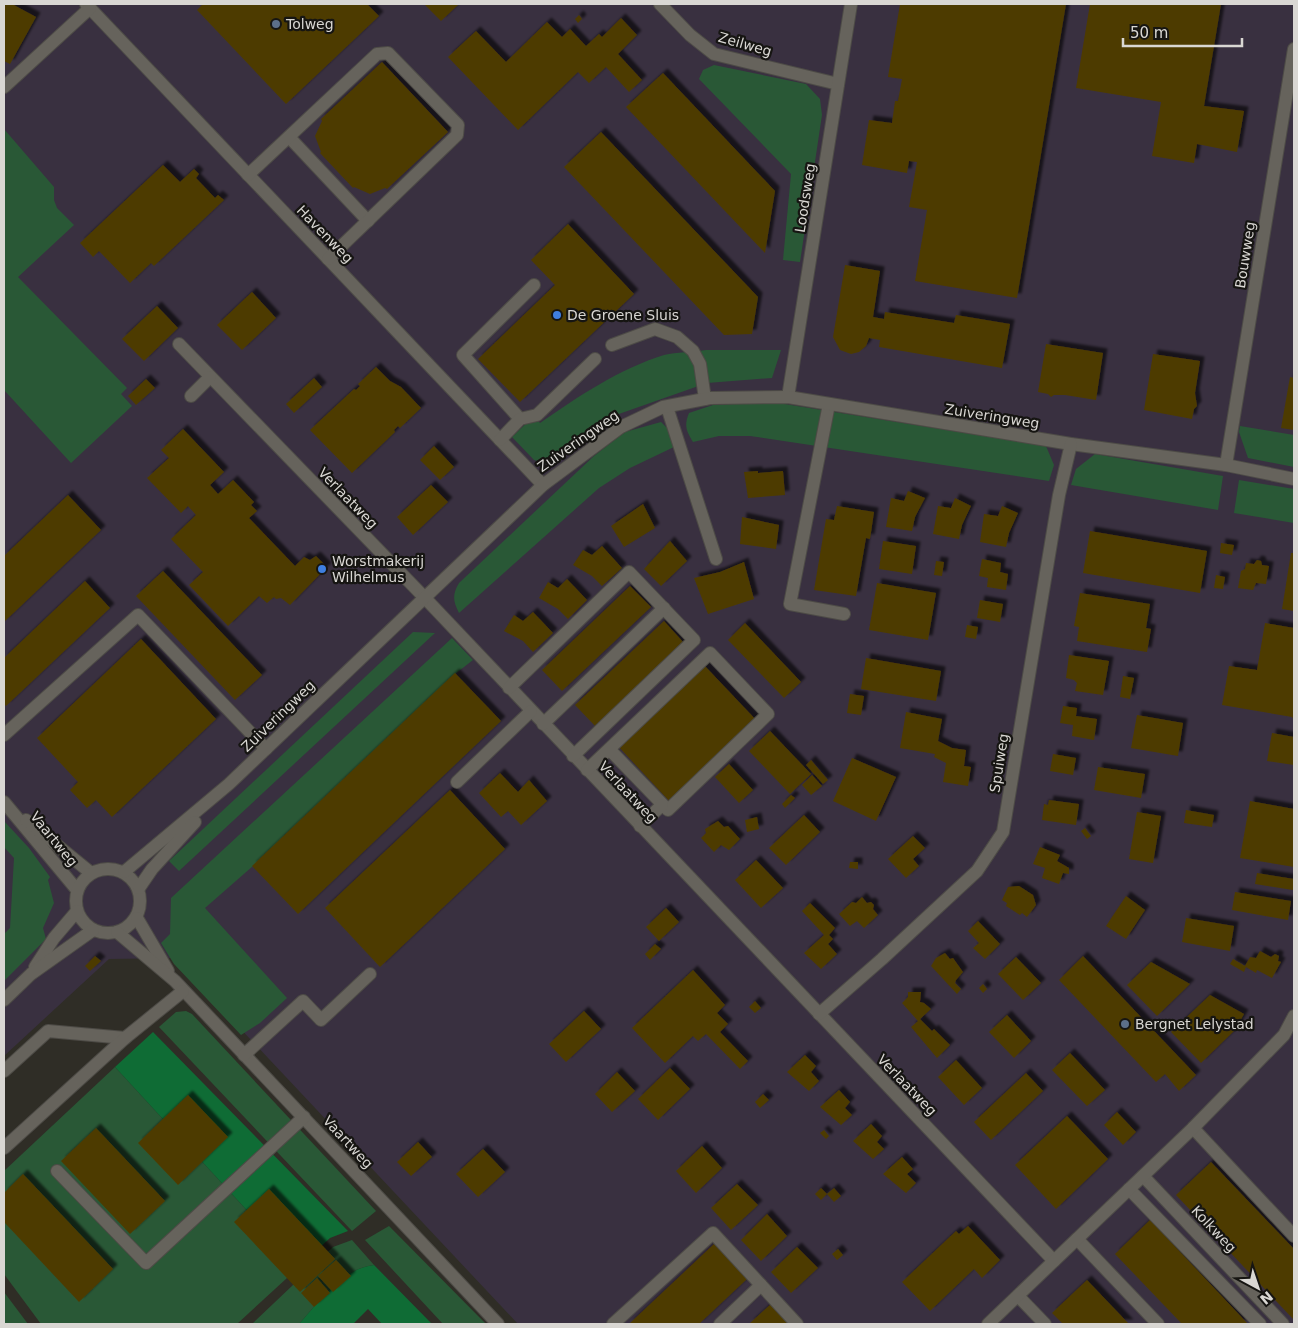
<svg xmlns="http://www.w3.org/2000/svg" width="1298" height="1328" viewBox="0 0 1298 1328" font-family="'DejaVu Sans',sans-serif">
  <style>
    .commercial { fill: #393040 }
    .green { fill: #295836 }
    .forest { fill: #0f6c35 }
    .building { fill: #4e3b03; filter: url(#shadow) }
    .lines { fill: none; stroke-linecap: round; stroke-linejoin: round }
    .minor-casing { stroke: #4d4b46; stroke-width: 14 }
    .minor { stroke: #66635c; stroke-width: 12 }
    .service-dot { fill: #5c6f8a; stroke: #161512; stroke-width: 2 }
    .shop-dot { fill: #3f7fe0; stroke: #161512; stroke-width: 2 }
    .labels { text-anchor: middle; stroke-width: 4.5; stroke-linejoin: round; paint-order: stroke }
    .poi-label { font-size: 14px; fill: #d9d7d3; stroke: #161512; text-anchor: start }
    .street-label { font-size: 14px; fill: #d9d7d3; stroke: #161512 }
  </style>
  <defs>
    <filter id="shadow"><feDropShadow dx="4.5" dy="-4.5" stdDeviation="1" flood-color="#0009"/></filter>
  </defs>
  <rect width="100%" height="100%" fill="#2f2d26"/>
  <polygon class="commercial" points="4,4 1294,4 1294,1324 518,1324 174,958 109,959 4,1056"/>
  <g class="green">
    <polygon points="714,65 806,84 820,99 822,115 800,262 783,260 791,174 699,79 703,70"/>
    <polygon points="4,129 54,187 54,200 57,208 74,225 18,277 127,388 121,394 132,406 71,463 4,390"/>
    <path d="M706 350H781L772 378 707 383 616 415 581 437 552 465 534 460 512 437 534 416 540 423C579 396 619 369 664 355 677 352 692 352 706 350Z"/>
    <path d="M772 402 1046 446 1054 465 1049 481 750 436H719L693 442C686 431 684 425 689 413L713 405Z"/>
    <path d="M661 422 669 430 674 447 630 468 599 488 459 613C453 601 452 595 459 583L594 456 625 432Z"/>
    <polygon points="1240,426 1294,435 1294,467 1248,458 1239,432"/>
    <polygon points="1095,454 1223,476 1218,510 1071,485 1076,469"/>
    <polygon points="1239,480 1294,489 1294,523 1234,513"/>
    <polygon points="413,632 435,633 179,871 169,861"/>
    <polygon points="452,638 473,660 455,674 253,866 205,908 287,998 260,1023 241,1035 174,964 161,943 170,934 171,898"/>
    <polygon points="4,821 29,848 50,877 48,880 54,903 43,928 46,939 4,981 4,934 10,928 14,858 4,847"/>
    <polygon points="186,1011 192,1014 376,1211 352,1231 159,1027 176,1012"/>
    <polygon points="115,1067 299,1267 237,1324 41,1324 4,1274 4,1171"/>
    <polygon points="389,1226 486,1324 443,1324 365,1240"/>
    <path d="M352 1240 374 1265C341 1269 320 1301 299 1324H252L333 1247Z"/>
    <polygon points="4,1292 28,1324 4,1324"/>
  </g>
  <g class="forest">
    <polygon points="153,1032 348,1231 330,1238 299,1267 115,1067"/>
    <path d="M374 1265 432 1324H382L368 1309 353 1324H299C320 1301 341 1269 374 1265Z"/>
  </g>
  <g class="building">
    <polygon points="4,4 12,4 36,17 10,64 4,61"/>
    <polygon points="203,4 367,4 379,16 286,104 197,10"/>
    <polygon points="424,4 459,4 441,21"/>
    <polygon points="900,4 1066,4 1017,298 915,281 927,210 909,207 917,162 909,161 907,173 862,165 869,120 892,123 895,101 898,101 902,79 888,77"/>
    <polygon points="1090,4 1221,4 1204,106 1244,111 1237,152 1197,144 1194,163 1152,156 1161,102 1076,88"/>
    <polygon points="579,15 582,19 578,23 575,19"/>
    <polygon points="621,18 637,35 618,54 642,80 629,92 606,67 589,83 578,72 518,130 448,57 476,31 506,62 547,22 562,37 570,29 586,46 599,34 602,37"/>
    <polygon points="382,62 448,132 387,189 385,188 370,194 354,187 353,188 320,153 321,152 315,136 322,121 321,119"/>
    <polygon points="663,73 775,191 765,253 626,107"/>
    <polygon points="601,132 758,297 752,334 724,335 564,167"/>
    <polygon points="163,165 180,182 194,169 199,174 196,178 215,198 218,195 224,200 154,266 151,263 130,283 99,251 93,257 80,243"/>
    <polygon points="568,224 634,294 520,402 478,359 555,285 531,260"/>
    <polygon points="845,265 880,271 873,317 884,319 885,312 954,323 956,315 1010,324 1002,368 879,347 880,340 869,338 866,346 859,352 851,354 840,350 833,337"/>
    <polygon points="252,292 276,318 242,350 217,325"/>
    <polygon points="157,306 178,328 144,361 122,339"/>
    <polygon points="1046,344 1103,353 1096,400 1065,395 1054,395 1051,397 1048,394 1038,392"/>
    <polygon points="1153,354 1200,361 1195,393 1197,406 1194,409 1192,419 1144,410"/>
    <polygon points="376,367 390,381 401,387 421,408 400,428 398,426 394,430 395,432 352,473 310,430 354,389 356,390 360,386 358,384"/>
    <polygon points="1290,377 1294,378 1294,430 1281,428"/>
    <polygon points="314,378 322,387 294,413 286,404"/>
    <polygon points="146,379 155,388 136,405 128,396"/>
    <polygon points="183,429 224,472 210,485 218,494 233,480 254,502 251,505 257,511 249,518 295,566 304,557 310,560 316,556 327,567 290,605 281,598 276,599 274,597 267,603 259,596 228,626 189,585 203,572 171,539 196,515 188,506 181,513 147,478 169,458 161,450"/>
    <polygon points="434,446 454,467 440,480 420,460"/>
    <polygon points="758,471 758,473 783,471 785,495 748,498 744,472"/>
    <polygon points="431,485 448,502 413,535 397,517"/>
    <polygon points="908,491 925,498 915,517 912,531 886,527 891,498 904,501"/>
    <polygon points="68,495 101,530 4,622 4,556"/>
    <polygon points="955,498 971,506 962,525 959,539 933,534 938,506 951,508"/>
    <polygon points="643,504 655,528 624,547 611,526"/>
    <polygon points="837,506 874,512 870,539 866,538 856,596 814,590 826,519 834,520"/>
    <polygon points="1002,506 1018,513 1009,533 1006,547 980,542 984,514 998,516"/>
    <polygon points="742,517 779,525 776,549 740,544"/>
    <polygon points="1090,531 1207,551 1200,593 1083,573"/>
    <polygon points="670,541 687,561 661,586 644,569"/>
    <polygon points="883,541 916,546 912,574 879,569"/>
    <polygon points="1221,543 1234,545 1232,555 1220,553"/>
    <polygon points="602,546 622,568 602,586 592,576 573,565 583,550 592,555"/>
    <polygon points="1291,553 1294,553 1294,611 1282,609"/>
    <polygon points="982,559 1001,563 1000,572 1008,574 1006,590 987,587 988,578 979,576"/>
    <polygon points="1257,560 1261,561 1262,565 1269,566 1266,584 1256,583 1253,590 1238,588 1241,571 1245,569 1246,563 1254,564"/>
    <polygon points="936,561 944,562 942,576 934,575"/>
    <polygon points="744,562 754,599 708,614 694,578 720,572"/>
    <polygon points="163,571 262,675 235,700 136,596"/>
    <polygon points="1216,575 1225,577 1223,589 1214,588"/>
    <polygon points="567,579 587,600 568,619 558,609 539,598 548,582 558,588"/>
    <polygon points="85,581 110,608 6,706 4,704 4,658"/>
    <polygon points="877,583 936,593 928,640 869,630"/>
    <polygon points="630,586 651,607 562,691 542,670"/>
    <polygon points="1080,593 1150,604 1146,628 1151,629 1147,652 1077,641 1079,627 1074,626"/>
    <polygon points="980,600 1003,604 1000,622 977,618"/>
    <polygon points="533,612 553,633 533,652 523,641 504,631 514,615 523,621"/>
    <polygon points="664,621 684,643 596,727 575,705"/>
    <polygon points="745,623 801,682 784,698 728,640"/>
    <polygon points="1265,623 1294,628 1294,720 1292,717 1222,705 1229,666 1257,670"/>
    <polygon points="967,625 978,627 976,639 965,637"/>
    <polygon points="141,639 216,719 112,817 96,800 87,808 70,790 78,782 37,738"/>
    <polygon points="1069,655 1109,661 1103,695 1075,691 1077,683 1074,680 1066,678"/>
    <polygon points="866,658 941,671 936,701 861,689"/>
    <polygon points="703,664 758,722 672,804 617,745"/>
    <polygon points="455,673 501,721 298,914 252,866"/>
    <polygon points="1123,676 1134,678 1130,699 1120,697"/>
    <polygon points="850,694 864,696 861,715 847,713"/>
    <polygon points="1063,706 1077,708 1076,716 1097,719 1094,740 1072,736 1073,725 1060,723"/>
    <polygon points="906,712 942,719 938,741 952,748 966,750 964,766 971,767 968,786 943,782 946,763 934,757 935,754 900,748"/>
    <polygon points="1137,715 1183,723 1178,756 1131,748"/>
    <polygon points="770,731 811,774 790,794 749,751"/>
    <polygon points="1272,733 1294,737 1294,765 1267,761"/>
    <polygon points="1053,754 1076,758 1073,775 1050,771"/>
    <polygon points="852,758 896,777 876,821 833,801"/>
    <polygon points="811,760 828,780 823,784 806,765"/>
    <polygon points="729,764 753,790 739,803 715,777"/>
    <polygon points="1098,767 1145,774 1141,798 1094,790"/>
    <polygon points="500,773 518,792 529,780 547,801 521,825 508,811 501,817 479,793"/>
    <polygon points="812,775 822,786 811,795 802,785"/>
    <polygon points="450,790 505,849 380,967 325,908"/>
    <polygon points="791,795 795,798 785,808 782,804"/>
    <polygon points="1049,800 1079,804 1076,825 1042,820 1044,804 1048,805"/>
    <polygon points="1250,801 1294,809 1294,867 1240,858"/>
    <polygon points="1186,810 1214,815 1212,827 1184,823"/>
    <polygon points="1137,812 1161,816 1153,863 1129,859"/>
    <polygon points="804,815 820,832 786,865 769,848"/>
    <polygon points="757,817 759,829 747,832 745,820"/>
    <polygon points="718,821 724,827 728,826 740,839 729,850 721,845 714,852 701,838 706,833 705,829"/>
    <polygon points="1085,828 1091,836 1087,839 1081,831"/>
    <polygon points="913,836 925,848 913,859 919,866 906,878 888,859"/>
    <polygon points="1040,847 1060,855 1057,861 1069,868 1069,874 1063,873 1059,884 1042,878 1045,868 1033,864"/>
    <polygon points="756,860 783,888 761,908 735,880"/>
    <polygon points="850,862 858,862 858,869 849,868"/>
    <polygon points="1257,873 1294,879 1293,890 1255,884"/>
    <polygon points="1019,886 1033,895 1036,905 1027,917 1022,913 1020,915 1006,906 1007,903 1002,900 1008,887"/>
    <polygon points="1235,892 1291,901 1288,920 1232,910"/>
    <polygon points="1126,896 1145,910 1126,939 1106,926"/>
    <polygon points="862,897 867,903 871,902 874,905 873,909 878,915 864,928 857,921 850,926 839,914 852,902 856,903"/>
    <polygon points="810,903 835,928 829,935 833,939 828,944 837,954 821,969 804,953 824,935 802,911"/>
    <polygon points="666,908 679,922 659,941 646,927"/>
    <polygon points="1186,918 1234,926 1230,951 1182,942"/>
    <polygon points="978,921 1000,944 985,959 973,948 979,943 968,931"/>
    <polygon points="655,944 661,949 650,960 645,954"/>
    <polygon points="1260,951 1271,957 1275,954 1279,956 1278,961 1281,962 1272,978 1257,970 1256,973 1246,967 1244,972 1230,964 1233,959 1245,966 1250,957 1256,958"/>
    <polygon points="945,953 950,959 953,958 963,972 956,980 955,983 961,989 957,994 931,966 936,958"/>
    <polygon points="95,956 101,961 90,971 85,966"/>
    <polygon points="1083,956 1196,1075 1179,1091 1165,1074 1156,1082 1059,980"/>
    <polygon points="1016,957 1041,983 1023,1000 998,974"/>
    <polygon points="1151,962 1190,984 1157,1016 1127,985"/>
    <polygon points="693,970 725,1005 717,1013 728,1024 720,1032 748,1061 740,1069 706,1034 698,1041 693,1036 665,1063 632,1028"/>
    <polygon points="983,984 987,989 983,993 979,988"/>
    <polygon points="908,992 921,992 920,1002 924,1003 931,1009 920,1019 932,1031 934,1029 950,1045 937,1058 911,1027 918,1021 902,1003 908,997"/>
    <polygon points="1210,995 1244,1014 1235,1030 1201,1063 1171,1032"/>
    <polygon points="755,1001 761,1008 755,1013 749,1007"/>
    <polygon points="584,1011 601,1029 566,1062 549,1044"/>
    <polygon points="1007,1015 1031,1041 1014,1058 989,1032"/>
    <polygon points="1070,1053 1105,1090 1087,1106 1052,1070"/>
    <polygon points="805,1055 816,1066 811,1072 819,1081 809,1091 787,1072"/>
    <polygon points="956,1060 982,1088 964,1105 938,1077"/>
    <polygon points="670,1068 690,1089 658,1120 638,1099"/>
    <polygon points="617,1072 635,1091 612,1112 595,1094"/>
    <polygon points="1026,1073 1043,1091 991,1140 974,1122"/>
    <polygon points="839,1090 850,1102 845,1108 852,1115 841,1125 820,1107"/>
    <polygon points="763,1094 769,1100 760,1108 755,1102"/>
    <polygon points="188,1095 228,1137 178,1185 138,1143"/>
    <polygon points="1117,1112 1136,1132 1123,1145 1104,1125"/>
    <polygon points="1067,1116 1108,1159 1056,1209 1015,1165"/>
    <polygon points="871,1124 882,1136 877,1142 884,1149 873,1159 853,1141"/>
    <polygon points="96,1128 165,1201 130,1234 61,1161"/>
    <polygon points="824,1130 829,1136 826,1139 820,1133"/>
    <polygon points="418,1142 432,1157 411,1176 397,1162"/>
    <polygon points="702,1146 722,1168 696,1193 676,1171"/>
    <polygon points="483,1149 505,1172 478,1197 456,1174"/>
    <polygon points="902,1157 913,1169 907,1174 916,1183 906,1193 883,1174"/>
    <polygon points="1211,1162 1294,1249 1294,1320 1176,1195"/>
    <polygon points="23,1174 113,1269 79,1302 4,1222 4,1193"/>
    <polygon points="737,1184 758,1205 731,1230 711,1208"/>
    <polygon points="821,1188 827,1194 821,1200 815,1194"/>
    <polygon points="834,1188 841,1196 834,1202 827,1194"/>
    <polygon points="269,1189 335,1259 300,1292 234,1222"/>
    <polygon points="767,1214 787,1236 761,1261 741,1240"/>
    <polygon points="1150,1220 1248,1324 1182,1324 1115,1254"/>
    <polygon points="968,1226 1000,1260 982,1278 974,1269 930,1311 902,1282 956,1231 959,1234"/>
    <polygon points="714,1244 747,1279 699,1324 629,1324"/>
    <polygon points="797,1247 818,1268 791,1293 771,1272"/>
    <polygon points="838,1249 843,1255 837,1260 832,1254"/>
    <polygon points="336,1260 351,1276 333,1292 318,1276"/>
    <polygon points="317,1278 330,1293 314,1307 301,1293"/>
    <polygon points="1087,1280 1129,1324 1063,1324 1052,1313"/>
    <polygon points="771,1304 790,1324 749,1324"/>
  </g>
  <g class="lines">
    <defs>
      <g id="minor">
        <polyline points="86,4 543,485"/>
        <polyline points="660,4 690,35 714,54 838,84"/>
        <polyline points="4,87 90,8"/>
        <polyline points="289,137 368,221"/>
        <polyline points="248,175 377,54 388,53 458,125 457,135 328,259"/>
        <polyline points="179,344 424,597 1054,1261"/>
        <polyline points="612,345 655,329 677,337 693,351 700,364 705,399"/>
        <polyline points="191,396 210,377"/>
        <polyline points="788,397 851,4"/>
        <polyline points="829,404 790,604 844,614"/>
        <polyline points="667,407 716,559"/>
        <polyline points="520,419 463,355 534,285"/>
        <polyline points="500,440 520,419 537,415 595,359"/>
        <polyline points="1226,465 1294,49"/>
        <polyline points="509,688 629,572 694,640 573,756"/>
        <polyline points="543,724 664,608"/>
        <polyline points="4,735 138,615 266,749"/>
        <polyline points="587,770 710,653 768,714 668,810 609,749"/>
        <polyline points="457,782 531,711"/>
        <polyline points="4,802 77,890"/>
        <polyline points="26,820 91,873"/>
        <polyline points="640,826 662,805"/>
        <circle cx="108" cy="901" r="32"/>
        <polyline points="124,872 229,784 543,485 621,427 663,407 710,398 788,397 1071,444 1226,465 1294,479"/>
        <polyline points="139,888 152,869 195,822"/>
        <polyline points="137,918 168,971"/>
        <polyline points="117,932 175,981 498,1324"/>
        <polyline points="35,967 54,938 77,911"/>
        <polyline points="4,1000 31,974 93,930"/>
        <polyline points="819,1014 882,959 977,871 1003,832 1059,495 1071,444"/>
        <polyline points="244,1055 303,1001 321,1020 370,974"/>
        <polyline points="4,1071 48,1031 125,1038"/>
        <polyline points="1193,1128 1294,1236"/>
        <polyline points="4,1148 125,1038 183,991"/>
        <polyline points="57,1171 146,1263 304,1117"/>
        <polyline points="1143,1176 1283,1324"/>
        <polyline points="1129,1189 1260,1324"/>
        <polyline points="1077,1239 1158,1324"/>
        <polyline points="1018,1296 1045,1324"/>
        <polyline points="613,1324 713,1233 797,1324"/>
        <polyline points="720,1324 761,1285"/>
        <polyline points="988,1324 1193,1128 1284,1035 1294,1016"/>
      </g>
    </defs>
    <use href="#minor" class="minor-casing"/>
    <use href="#minor" class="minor"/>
  </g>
  <g class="service-dot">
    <circle cx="276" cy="24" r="5"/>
    <circle cx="1125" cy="1024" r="5"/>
  </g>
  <g class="shop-dot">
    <circle cx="557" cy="315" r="5"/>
    <circle cx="322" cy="569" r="5"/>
  </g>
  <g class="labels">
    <g class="poi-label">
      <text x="286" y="29">Tolweg</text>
      <text x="567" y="320">De Groene Sluis</text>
      <text x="332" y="566">Worstmakerij<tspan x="332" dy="16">Wilhelmus</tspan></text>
      <text x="1135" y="1029">Bergnet Lelystad</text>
    </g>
    <g class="street-label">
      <text transform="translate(745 44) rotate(16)" y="5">Zeilweg</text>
      <text transform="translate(805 198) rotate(-81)" y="5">Loodsweg</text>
      <text transform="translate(325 234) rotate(46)" y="5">Havenweg</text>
      <text transform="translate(1245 255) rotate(-81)" y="5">Bouwweg</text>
      <text transform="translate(992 416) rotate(9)" y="5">Zuiveringweg</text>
      <text transform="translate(578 441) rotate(-35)" y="5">Zuiveringweg</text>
      <text transform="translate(348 498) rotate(46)" y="5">Verlaatweg</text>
      <text transform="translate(278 716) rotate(-44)" y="5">Zuiveringweg</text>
      <text transform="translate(999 763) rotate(-81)" y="5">Spuiweg</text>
      <text transform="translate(628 792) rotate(47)" y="5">Verlaatweg</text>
      <text transform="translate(54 839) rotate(51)" y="5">Vaartweg</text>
      <text transform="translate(907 1085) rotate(46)" y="5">Verlaatweg</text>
      <text transform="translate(348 1142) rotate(47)" y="5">Vaartweg</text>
      <text transform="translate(1214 1229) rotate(47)" y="5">Kolkweg</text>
    </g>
  </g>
  <rect width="1298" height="1328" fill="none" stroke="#d9d7d3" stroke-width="10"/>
  <g transform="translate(1258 1288) rotate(140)" stroke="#161512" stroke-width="4" paint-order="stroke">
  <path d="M0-4L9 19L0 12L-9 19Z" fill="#d9d7d3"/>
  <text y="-8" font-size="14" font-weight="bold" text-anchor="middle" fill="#d9d7d3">N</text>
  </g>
  <path d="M1123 38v8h119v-8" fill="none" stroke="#d9d7d3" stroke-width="2.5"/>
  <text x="1130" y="38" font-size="15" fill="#d9d7d3" stroke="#161512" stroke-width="4" paint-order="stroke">50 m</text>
</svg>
